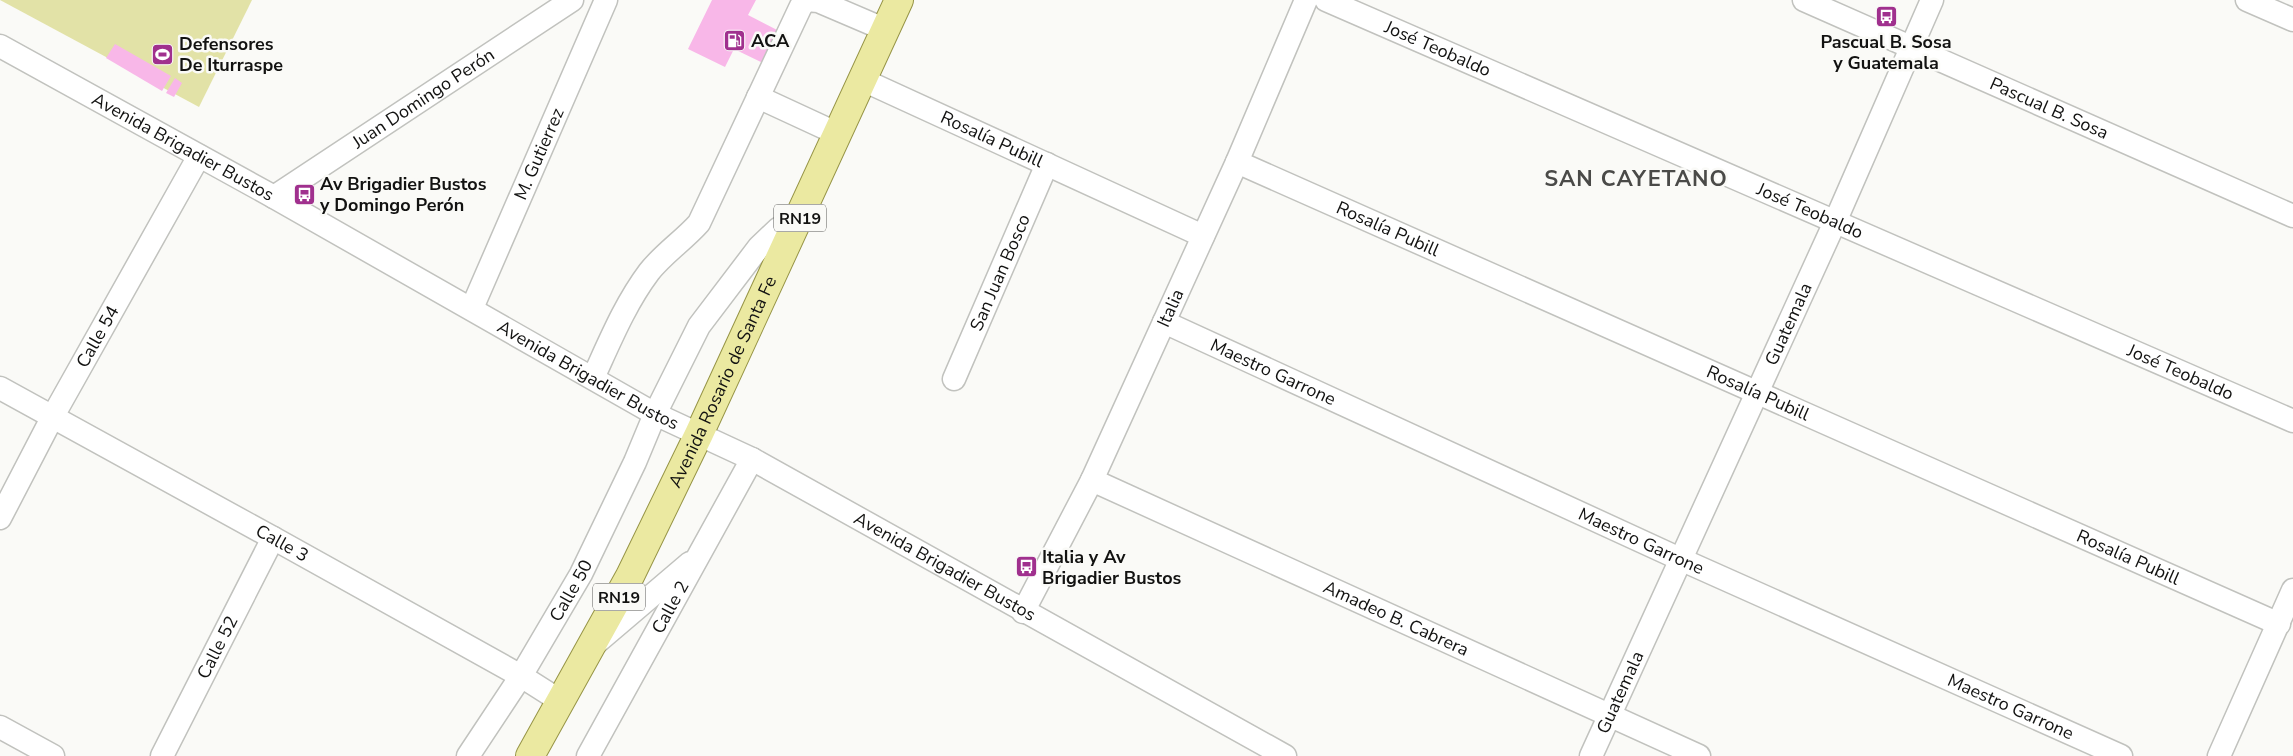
<svg xmlns="http://www.w3.org/2000/svg" width="2293" height="756" viewBox="0 0 2293 756" font-family="'Nunito Sans',sans-serif">
  <style>
    .green { fill: #e2e2a7 }
    .building { fill: #f8b7e8 }
    .lines { fill: none; stroke-linecap: round; stroke-linejoin: round }
    .minor-casing { stroke: #c1c2be; stroke-width: 25 }
    .major-casing { stroke: #969446; stroke-width: 30 }
    .minor { stroke: #fff; stroke-width: 22 }
    .major { stroke: #ebe9a1; stroke-width: 28 }
    .labels { text-anchor: middle; stroke-width: 5; stroke-linejoin: round; paint-order: stroke }
    .shield { fill: #fafaf7; stroke: #585856; stroke-width: 1 }
    .shield-label { font-size: 16px; font-weight: bold; fill: #121211 }
    .poi-label { font-size: 18px; font-weight: bold; fill: #121211; stroke: #fafaf7; text-anchor: start }
    .street-label { font-size: 18px; fill: #121211; stroke: #fafaf7 }
    .district-label { font-size: 22px; font-weight: bold; letter-spacing: 1px; fill: #4a4a48; stroke: #fafaf7 }
  </style>
  <rect width="100%" height="100%" fill="#fafaf7"/>
  <polygon class="green" points="0,0 252,0 199,107"/>
  <g class="building">
    <polygon points="712,0 756,0 748,15 783,33 767,65 734,49 725,67 688,49"/>
    <polygon points="115,44 171,76 162,91 106,58"/>
    <polygon points="175,78 182,83 174,97 166,93"/>
  </g>
  <g class="lines">
    <defs>
      <g id="minor">
        <path id="s1" d="M1326 0 2293 421"/>
        <path id="s2" d="M1804 0 2293 216"/>
        <polyline points="2247,0 2293,20"/>
        <path id="s3" d="M0 46 274 197 655 414 752 459 1285 756"/>
        <path id="s4" d="M863 80 1203 236"/>
        <polyline points="758,97 838,134"/>
        <path id="s5" d="M1237 162 2279 624"/>
        <path id="s6" d="M274 197 572 0"/>
        <path id="s7" d="M472 308 606 0"/>
        <path id="s8" d="M1164 322 1680 559 2121 756"/>
        <path d="M593 378C610 341 625 304 649 272 663 254 684 240 699 223L801 6 807 0 818 1 886 30"/>
        <path id="s9" d="M954 379 1047 164"/>
        <path id="s10" d="M0 388 273 538 521 676 562 702"/>
        <path id="s11" d="M1092 480 1699 756"/>
        <path id="s12" d="M0 518 53 416 199 156"/>
        <path id="s13" d="M1023 612 1092 480 1237 162 1306 0"/>
        <polyline points="596,643 690,563"/>
        <polyline points="0,727 53,756"/>
        <path id="s14" d="M162 756 273 538"/>
        <path id="s15" d="M468 756 521 676 581 574 635 462 655 414 699 326 759 247 778 229 800 216"/>
        <path id="s16" d="M588 756 752 459"/>
        <path id="s17" d="M1591 756 1835 222 1932 0"/>
        <polyline points="2219,756 2293,590"/>
      </g>
      <g id="major">
        <path id="s18" d="M530 756 630 576 699 434 899 0"/>
      </g>
    </defs>
    <use href="#minor" class="minor-casing"/>
    <use href="#major" class="major-casing"/>
    <use href="#minor" class="minor"/>
    <use href="#major" class="major"/>
  </g>
  <defs>
    <symbol id="bus-square" viewBox="-11 -11 22 22"><rect x="-9" y="-9" width="18" height="18" rx="4" fill="#a0308e" stroke="#fafaf7"/><path d="M-5-6H5V4H4V6H2V4H-2V6H-4V4H-5ZM-3.5-4V0h7V-4ZM-3.5 1.2v1.5H-2V1.2ZM2 1.2v1.5H3.5V1.2Z" fill="#fff"/></symbol>
    <symbol id="fuel-square" viewBox="-11 -11 22 22"><rect x="-9" y="-9" width="18" height="18" rx="4" fill="#a0308e" stroke="#fafaf7"/><path d="M-5.5-6h7V0h2V4h1.3V-2.5L3-4.5l.8-.8L6-3V5H2.5V1h-1V6h-7ZM-4.2-4.7v3.2H.2V-4.7Z" fill="#fff"/></symbol>
    <symbol id="stadium-square" viewBox="-11 -11 22 22"><rect x="-9" y="-9" width="18" height="18" rx="4" fill="#a0308e" stroke="#fafaf7"/><path d="M0-5a6.5 5 0 1 0 0 10a6.5 5 0 1 0 0-10ZM-3.5-1.8h7v3.6h-7Z" fill="#fff"/></symbol>
  </defs>
  <g fill-rule="evenodd">
    <use href="#bus-square" x="1874" y="4" width="25" height="25"/>
    <use href="#fuel-square" x="722" y="28" width="25" height="25"/>
    <use href="#stadium-square" x="150" y="42" width="25" height="25"/>
    <use href="#bus-square" x="292" y="182" width="25" height="25"/>
    <use href="#bus-square" x="1014" y="554" width="25" height="25"/>
  </g>
  <g class="labels">
    <g class="shield">
      <rect x="774" y="204.5" width="52" height="27" rx="4"/>
      <rect x="593" y="583.5" width="52" height="27" rx="4"/>
    </g>
    <g class="shield-label">
      <text x="800" y="224">RN19</text>
      <text x="619" y="603">RN19</text>
    </g>
    <g class="poi-label">
      <text x="751" y="47">ACA</text>
      <text x="1886" y="48" text-anchor="middle">Pascual B. Sosa<tspan x="1886" dy="21">y Guatemala</tspan></text>
      <text x="179" y="50">Defensores<tspan x="179" dy="21">De Iturraspe</tspan></text>
      <text x="320" y="190">Av Brigadier Bustos<tspan x="320" dy="21">y Domingo Perón</tspan></text>
      <text x="1042" y="563">Italia y Av<tspan x="1042" dy="21">Brigadier Bustos</tspan></text>
    </g>
    <g class="street-label">
      <text dy="6" stroke="none"><textPath href="#s1" startOffset="122">José Teobaldo</textPath></text>
      <text dy="6" stroke="none"><textPath href="#s6" startOffset="179">Juan Domingo Perón</textPath></text>
      <text dy="6" stroke="none"><textPath href="#s2" startOffset="268">Pascual B. Sosa</textPath></text>
      <text dy="6" stroke="none"><textPath href="#s4" startOffset="142">Rosalía Pubill</textPath></text>
      <text dy="6" stroke="none"><textPath href="#s3" startOffset="209">Avenida Brigadier Bustos</textPath></text>
      <text dy="6" stroke="none"><textPath href="#s7" startOffset="168">M. Gutierrez</textPath></text>
      <text dy="6" stroke="none"><textPath href="#s1" startOffset="528">José Teobaldo</textPath></text>
      <text dy="6" stroke="none"><textPath href="#s5" startOffset="165">Rosalía Pubill</textPath></text>
      <text dy="6" stroke="none"><textPath href="#s9" startOffset="116">San Juan Bosco</textPath></text>
      <text dy="6" stroke="none"><textPath href="#s13" startOffset="338">Italia</textPath></text>
      <text dy="6" stroke="none"><textPath href="#s17" startOffset="475">Guatemala</textPath></text>
      <text dy="6" stroke="none"><textPath href="#s12" startOffset="206">Calle 54</textPath></text>
      <text dy="6" stroke="none"><textPath href="#s8" startOffset="120">Maestro Garrone</textPath></text>
      <text dy="6" stroke="none"><textPath href="#s1" startOffset="932">José Teobaldo</textPath></text>
      <text dy="6" stroke="none"><textPath href="#s3" startOffset="674">Avenida Brigadier Bustos</textPath></text>
      <text dy="6" stroke="none"><textPath href="#s18" startOffset="421">Avenida Rosario de Santa Fe</textPath></text>
      <text dy="6" stroke="none"><textPath href="#s5" startOffset="570">Rosalía Pubill</textPath></text>
      <text dy="6" stroke="none"><textPath href="#s8" startOffset="525">Maestro Garrone</textPath></text>
      <text dy="6" stroke="none"><textPath href="#s10" startOffset="322">Calle 3</textPath></text>
      <text dy="6" stroke="none"><textPath href="#s5" startOffset="975">Rosalía Pubill</textPath></text>
      <text dy="6" stroke="none"><textPath href="#s3" startOffset="1079">Avenida Brigadier Bustos</textPath></text>
      <text dy="6" stroke="none"><textPath href="#s15" startOffset="195">Calle 50</textPath></text>
      <text dy="6" stroke="none"><textPath href="#s16" startOffset="170">Calle 2</textPath></text>
      <text dy="6" stroke="none"><textPath href="#s11" startOffset="334">Amadeo B. Cabrera</textPath></text>
      <text dy="6" stroke="none"><textPath href="#s14" startOffset="122">Calle 52</textPath></text>
      <text dy="6" stroke="none"><textPath href="#s17" startOffset="70">Guatemala</textPath></text>
      <text dy="6" stroke="none"><textPath href="#s8" startOffset="930">Maestro Garrone</textPath></text>
    </g>
    <g class="district-label">
      <text x="1636" y="186">SAN CAYETANO</text>
    </g>
  </g>
</svg>
